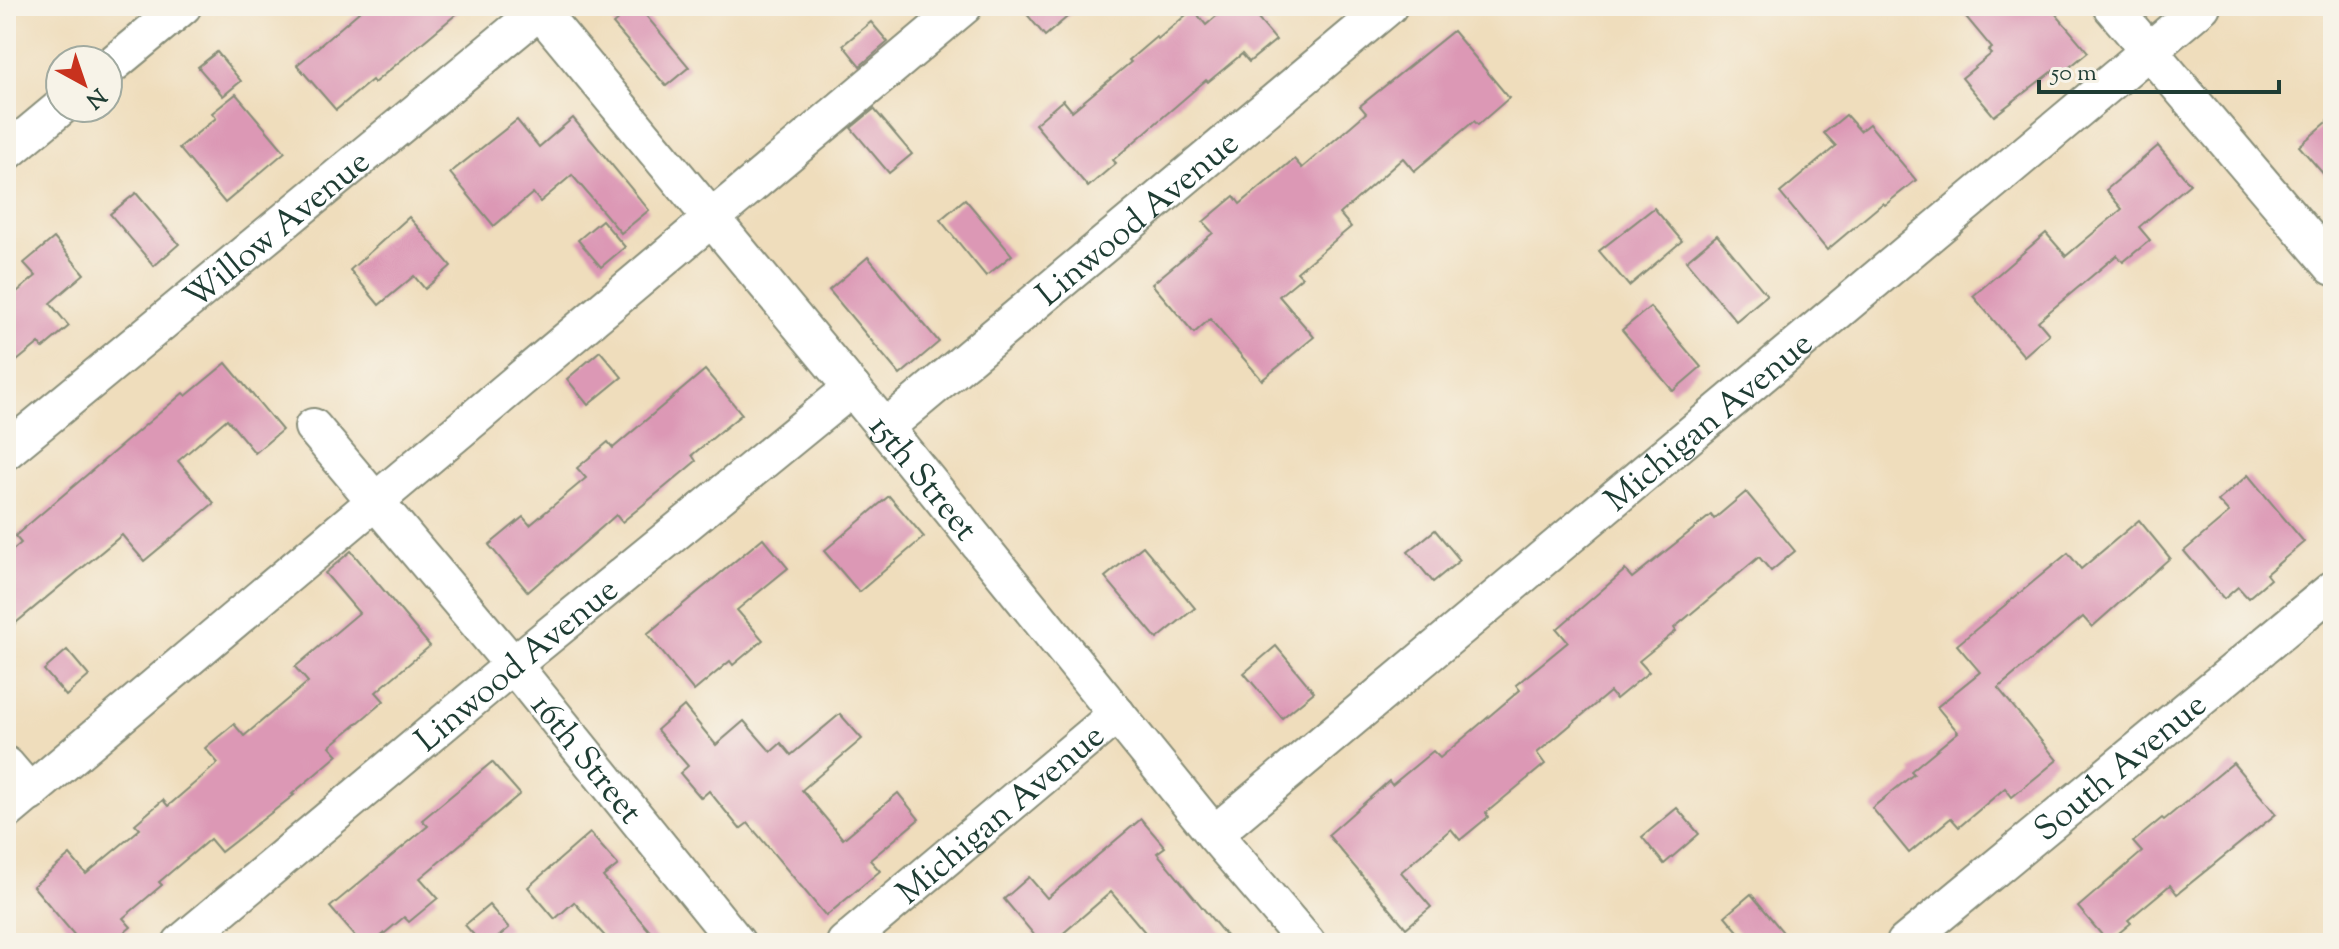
<svg xmlns="http://www.w3.org/2000/svg" width="2339" height="949" viewBox="0 0 2339 949" font-family="'Sorts Mill Goudy',serif">
  <style>
    .building { fill: #dc98b5 }
    .lines { fill: none; stroke-linecap: round; stroke-linejoin: round }
    .minor-casing { stroke: #878d78; stroke-width: 40 }
    .minor { stroke: #fff; stroke-width: 36 }
    .labels { text-anchor: middle; stroke-width: 7; stroke-linejoin: round; paint-order: stroke }
    .street-label { font-size: 34px; fill: #1f3d34; stroke: #f7f3e8 }
  </style>
  <rect width="100%" height="100%" fill="#f7f3e8"/>
  <filter id="ink" filterUnits="userSpaceOnUse"><feTurbulence type="fractalNoise" baseFrequency=".0125" numOctaves="2"/><feDisplacementMap in="SourceGraphic" scale="16" xChannelSelector="R" yChannelSelector="G"/><feConvolveMatrix kernelMatrix="1 2 1 2 8 2 1 2 1" color-interpolation-filters="sRGB"/></filter>
  <filter id="wash" filterUnits="userSpaceOnUse"><feTurbulence type="fractalNoise" baseFrequency=".006" numOctaves="4" result="noise"/><feDisplacementMap in="SourceGraphic" scale="32" xChannelSelector="R" yChannelSelector="G"/><feGaussianBlur stdDeviation="1.8" result="paint"/><feColorMatrix in="noise" values="0 0 0 0 0 0 0 0 0 0 0 0 0 0 0 0 0 1.4 0 .05"/><feComposite in="paint" operator="in"/></filter>
  <g filter="url(#wash)">
    <rect width="100%" height="100%" fill="#efddbc"/>
    <g id="blocks">
      <g class="building">
        <polygon points="366,6 466,6 374,83 372,80 336,110 297,65"/>
        <polygon points="634,6 638,6 689,67 666,86 613,24"/>
        <polygon points="1020,6 1080,6 1045,36"/>
        <polygon points="1228,6 1247,6 1276,40 1249,62 1242,54 1208,82 1206,80 1113,160 1116,163 1088,187 1035,124 1063,100 1072,111 1131,62 1129,60 1156,37 1158,39 1193,9 1206,25"/>
        <polygon points="1957,6 2049,6 2088,52 2060,75 2055,69 1994,116 1962,78 1991,54 1988,51 1992,48"/>
        <polygon points="871,22 888,42 860,66 843,45"/>
        <polygon points="1453,31 1509,98 1478,125 1474,121 1414,171 1403,158 1340,214 1351,227 1297,272 1302,277 1279,296 1314,337 1262,380 1210,319 1194,333 1152,284 1213,233 1203,222 1234,196 1240,204 1294,159 1302,168 1366,113 1360,106"/>
        <polygon points="217,52 241,81 223,96 198,67"/>
        <polygon points="236,94 285,152 225,203 179,148 216,118 212,113"/>
        <polygon points="874,109 912,154 889,173 851,128"/>
        <polygon points="1846,115 1860,131 1869,124 1916,180 1885,205 1883,203 1827,250 1780,193 1836,146 1824,133"/>
        <polygon points="2333,117 2333,185 2299,146"/>
        <polygon points="573,118 649,210 621,233 572,175 540,202 533,193 494,226 450,173 517,120 539,147"/>
        <polygon points="2158,146 2190,184 2139,227 2150,240 2123,262 2117,255 2038,321 2049,334 2024,356 1973,296 2046,233 2066,256 2122,209 2106,190"/>
        <polygon points="136,193 179,244 154,266 110,214"/>
        <polygon points="965,199 1012,255 986,276 940,220"/>
        <polygon points="1654,208 1682,241 1629,286 1599,251"/>
        <polygon points="409,217 451,266 425,289 414,276 379,305 350,270"/>
        <polygon points="602,220 625,247 601,267 578,240"/>
        <polygon points="1717,235 1767,295 1736,321 1686,261"/>
        <polygon points="54,238 84,274 50,303 69,326 43,348 39,343 6,370 6,301 36,276 24,263"/>
        <polygon points="868,257 939,342 900,375 829,290"/>
        <polygon points="1650,307 1701,367 1673,391 1622,330"/>
        <polygon points="600,351 622,377 588,405 567,379"/>
        <polygon points="226,363 282,430 255,453 227,419 178,461 214,503 144,561 122,535 6,631 6,556 21,543 15,536 183,393 186,396"/>
        <polygon points="705,370 742,414 692,455 696,461 665,487 622,522 616,515 528,592 489,545 523,517 530,525 586,478 577,468 608,442 613,448"/>
        <polygon points="2248,475 2304,542 2266,574 2270,579 2248,598 2238,587 2224,599 2184,551 2229,513 2218,501"/>
        <polygon points="1746,492 1795,551 1771,571 1759,557 1674,628 1676,631 1639,661 1649,672 1616,699 1610,692 1537,753 1545,764 1486,813 1488,817 1460,840 1451,829 1401,872 1431,907 1406,928 1328,835 1389,781 1392,785 1433,751 1440,758 1520,690 1516,685 1568,642 1557,629 1625,570 1632,578 1711,515 1714,519"/>
        <polygon points="889,496 924,537 859,592 824,551"/>
        <polygon points="2139,520 2170,558 2092,627 2083,617 1998,688 2057,760 2012,797 2005,788 1959,827 1951,818 1909,853 1872,808 1914,774 1911,771 1958,732 1937,707 1980,672 1957,645 2068,553 2081,569"/>
        <polygon points="1435,530 1460,560 1433,582 1408,552"/>
        <polygon points="763,538 788,568 737,610 763,640 733,665 730,661 694,691 647,634"/>
        <polygon points="1143,546 1195,608 1157,639 1105,577"/>
        <polygon points="351,551 430,646 376,692 384,701 330,746 338,755 292,794 294,795 221,852 210,839 159,882 162,885 123,918 131,927 112,943 81,943 33,886 70,855 86,874 140,829 135,824 163,800 168,806 218,763 205,748 234,724 244,736 308,682 295,667 359,613 325,573"/>
        <polygon points="1276,646 1314,692 1282,718 1244,673"/>
        <polygon points="67,650 89,676 66,696 44,670"/>
        <polygon points="684,706 716,745 744,721 771,752 781,743 791,755 840,714 862,739 802,790 843,839 898,793 919,819 870,860 880,871 826,916 748,823 740,829 709,791 701,798 680,773 688,766 657,730"/>
        <polygon points="492,762 520,794 420,878 438,898 409,922 404,917 373,943 361,943 330,907 428,826 422,820"/>
        <polygon points="2233,763 2276,814 2177,894 2170,885 2128,920 2131,923 2108,942 2078,907 2142,852 2133,842 2162,818 2164,820"/>
        <polygon points="1677,808 1699,834 1664,864 1642,837"/>
        <polygon points="1141,819 1165,847 1157,853 1232,943 1154,943 1111,892 1052,943 1041,943 1004,899 1029,877 1047,898"/>
        <polygon points="590,833 618,865 603,877 660,943 611,943 574,902 555,919 528,887"/>
        <polygon points="1751,894 1792,943 1748,943 1725,916"/>
        <polygon points="489,905 509,928 491,943 481,943 465,925"/>
      </g>
    </g>
  </g>
  <g filter="url(#ink)">
    <use href="#blocks" fill-opacity="0" stroke="#878d78" stroke-width="2"/>
    <g class="lines">
      <defs>
        <g id="minor">
          <polyline points="2111,6 2333,267"/>
          <path id="s1" d="M540 11 885 428 1214 834 1307 943"/>
          <polyline points="108,68 183,6"/>
          <polyline points="6,153 60,108"/>
          <path id="s2" d="M313 427 513 665 737 943"/>
          <path id="s3" d="M885 428 1389 6"/>
          <path id="s4" d="M6 451 545 6"/>
          <polyline points="6,765 30,793"/>
          <polyline points="6,812 964,6"/>
          <path id="s5" d="M1214 834 2202 6"/>
          <path id="s6" d="M181 943 513 665 852 388"/>
          <path id="s7" d="M845 943 1117 714"/>
          <path id="s8" d="M1905 943 2333 589"/>
        </g>
      </defs>
      <use href="#minor" class="minor-casing"/>
      <use href="#minor" class="minor"/>
    </g>
  </g>
  <g class="labels">
    <g class="street-label">
      <text dy="12" stroke="none"><textPath href="#s3" startOffset="328">Linwood Avenue</textPath></text>
      <text dy="12" stroke="none"><textPath href="#s4" startOffset="350">Willow Avenue</textPath></text>
      <text dy="12" stroke="none"><textPath href="#s5" startOffset="644">Michigan Avenue</textPath></text>
      <text dy="12" stroke="none"><textPath href="#s1" startOffset="604">15th Street</textPath></text>
      <text dy="12" stroke="none"><textPath href="#s6" startOffset="436">Linwood Avenue</textPath></text>
      <text dy="12" stroke="none"><textPath href="#s2" startOffset="430">16th Street</textPath></text>
      <text dy="12" stroke="none"><textPath href="#s8" startOffset="278">South Avenue</textPath></text>
      <text dy="12" stroke="none"><textPath href="#s7" startOffset="202">Michigan Avenue</textPath></text>
    </g>
  </g>
  <rect width="2339" height="949" fill="none" stroke="#f7f3e8" stroke-width="32"/>
  <g transform="translate(84 84) rotate(140)"><circle r="38" fill="#f7f3e8" stroke="#a1aaa0" stroke-width="2"/>
  <path d="M0-6L14 30L0 20L-14 30Z" fill="#c8321e"/>
  <text y="-12" font-size="22" font-weight="bold" text-anchor="middle" fill="#1f3d34">N</text>
  </g>
  <path d="M2039 80v12h240v-12" fill="none" stroke="#1f3d34" stroke-width="4"/>
  <text x="2051" y="80" font-size="24" fill="#1f3d34" stroke="#f7f3e8" stroke-width="6" paint-order="stroke">50 m</text>
</svg>
